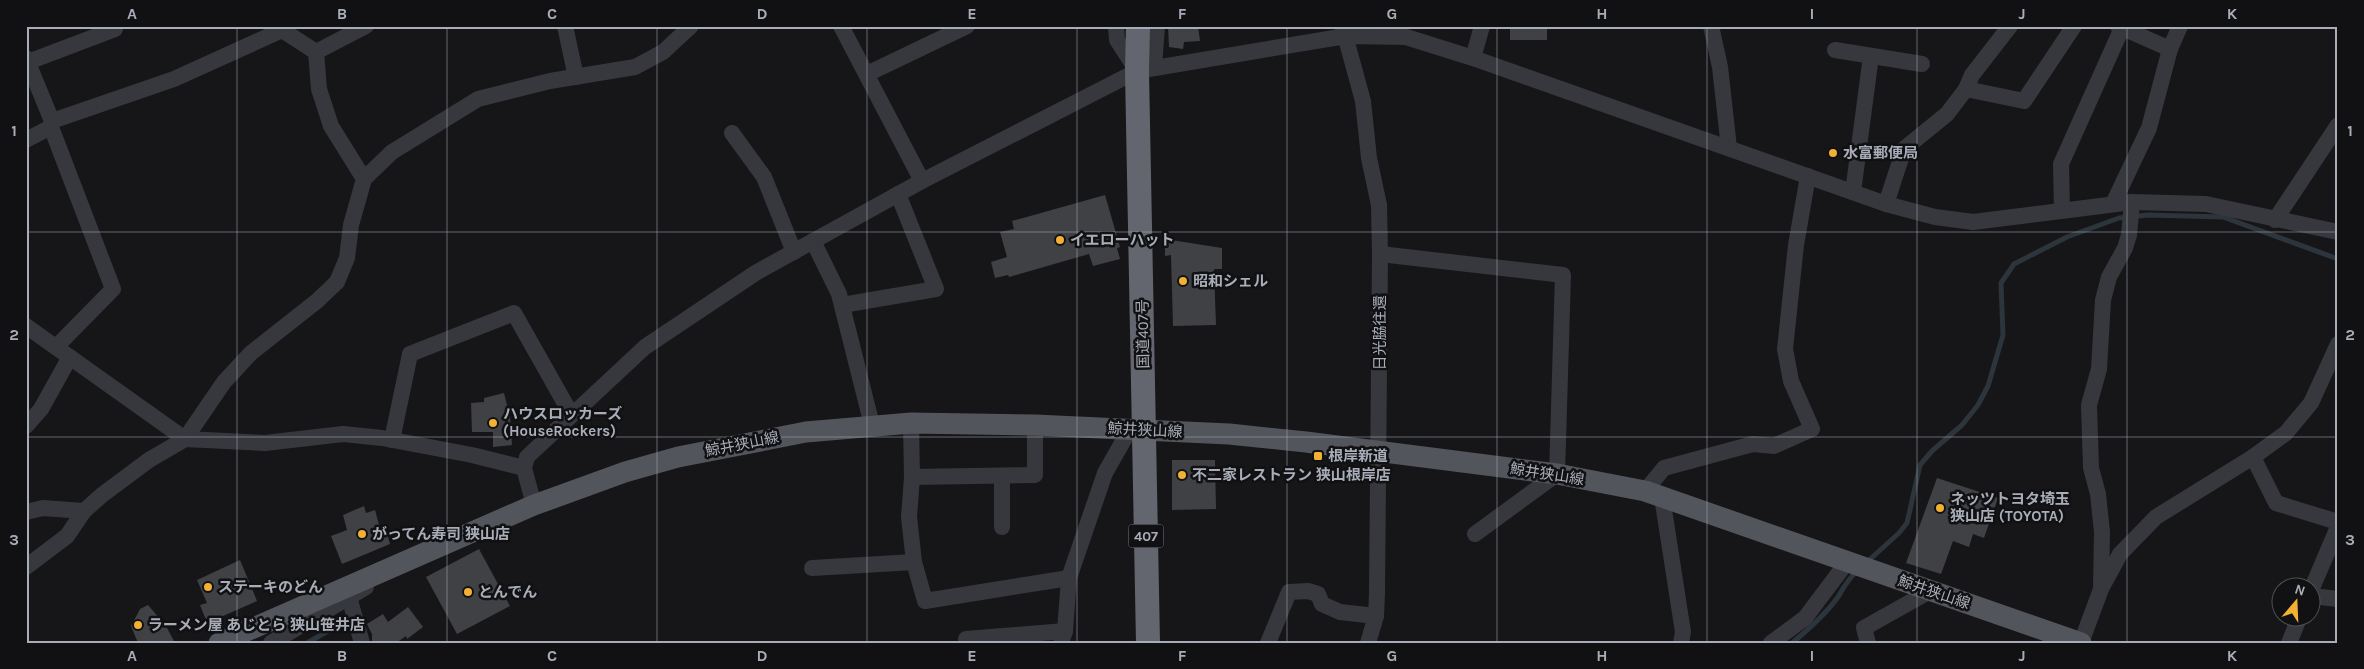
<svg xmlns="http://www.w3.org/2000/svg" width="2364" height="669" viewBox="0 0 2364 669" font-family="Karla,'Noto Sans JP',sans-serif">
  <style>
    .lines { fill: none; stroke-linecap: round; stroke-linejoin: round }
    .stream { stroke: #2c353c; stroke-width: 5 }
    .building { fill: #404145 }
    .minor { stroke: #37383d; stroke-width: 16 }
    .major { stroke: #53555c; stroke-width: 21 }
    .highway { stroke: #63666e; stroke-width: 24 }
    .grid { fill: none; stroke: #a8adb8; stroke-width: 1; stroke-opacity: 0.55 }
    .poi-dot { fill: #f2b134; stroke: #111113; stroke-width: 2 }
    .labels { text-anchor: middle; stroke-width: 5; stroke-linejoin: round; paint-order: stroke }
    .shield { fill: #111113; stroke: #7b7e86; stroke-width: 1 }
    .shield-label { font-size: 14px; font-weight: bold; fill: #a8adb8 }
    .poi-label { font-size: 15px; font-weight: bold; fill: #a8adb8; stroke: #111113; text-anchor: start }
    .street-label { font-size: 15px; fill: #a8adb8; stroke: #111113 }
    .neatline { fill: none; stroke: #a8adb8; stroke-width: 2 }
    .grid-label { font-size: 16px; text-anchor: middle; font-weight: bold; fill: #a8adb8 }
  </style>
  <rect width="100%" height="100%" fill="#161618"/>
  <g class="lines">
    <g class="stream">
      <polyline points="1867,562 1899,533 1907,523 1920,465 1932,451 1962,425 1978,405 1988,386 2003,335 2001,283 2014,264 2067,237 2119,218 2148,215 2223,217 2338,259"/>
      <polyline points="307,643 347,620"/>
      <path d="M1792 643C1809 629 1825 615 1838 597 1844 587 1848 579 1857 571"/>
    </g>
  </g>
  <g class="building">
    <polygon points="1168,26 1198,26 1200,41 1184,42 1183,49 1169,47"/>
    <rect x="1510" y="26" width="37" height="14"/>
    <polygon points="1105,195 1120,247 1117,248 1120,259 1093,266 1089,254 1009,277 1008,275 995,278 991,262 1007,257 1000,232 1014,229 1012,221"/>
    <polygon points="1165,239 1222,248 1222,269 1214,269 1216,325 1173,326 1171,255 1165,256"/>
    <polygon points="504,393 510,417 512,445 493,447 493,432 472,432 471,403 484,402 484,398"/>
    <polygon points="1172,460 1215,460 1216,509 1172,510"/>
    <polygon points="1937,478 1998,498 1984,538 1973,534 1969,547 1953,541 1941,574 1906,563"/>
    <polygon points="364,506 366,513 375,510 381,532 386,530 390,544 342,564 331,536 347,530 343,515"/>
    <polygon points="479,549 510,606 457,634 426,577"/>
    <polygon points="240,560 257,601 214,620 212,618 206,620 200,605 207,603 197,580"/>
    <polygon points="148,605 166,626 175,643 138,643 131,626 140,609"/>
    <polygon points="408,607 423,627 407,639 406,636 396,643 372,643 372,634 367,624 383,614 388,622"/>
  </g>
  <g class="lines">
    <g class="minor">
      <polyline points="565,26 576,77"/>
      <polyline points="841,26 922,181"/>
      <polyline points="1116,26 1117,40 1137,71"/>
      <polyline points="1711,26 1720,67 1729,148"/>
      <polyline points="2118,26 2170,49"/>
      <polyline points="1343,28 1363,101 1369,158 1379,205 1380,254 1377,593 1376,616 1368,643"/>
      <polyline points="1835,50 1922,64"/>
      <polyline points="316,52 366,26"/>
      <polyline points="26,58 52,121"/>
      <polyline points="1473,58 1482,26"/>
      <polyline points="28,62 115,29"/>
      <polyline points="1154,67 1157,26"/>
      <polyline points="867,74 967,26"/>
      <polyline points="1966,89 2024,101 2074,26"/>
      <polyline points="51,127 113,289 56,347"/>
      <polyline points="732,133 764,177 794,252"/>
      <polyline points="26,140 51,127 52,121 174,79 280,31"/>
      <polyline points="364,179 392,152 478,99 550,81 635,67 663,52 691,26"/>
      <polyline points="1853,192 1871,56"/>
      <polyline points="1886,204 1904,149 1947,114 1966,89 1972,75 2010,26"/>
      <polyline points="2113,204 2149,128 2170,49 2180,26"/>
      <polyline points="2062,211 2061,164 2122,28"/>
      <polyline points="2275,220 2338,125"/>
      <polyline points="813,241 839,294 872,425"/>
      <polyline points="1380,254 1563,275 1557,474 1475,534"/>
      <polyline points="842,305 936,289 898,194"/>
      <polyline points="26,326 185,439 265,443 343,434 382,438 472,455 524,468"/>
      <polyline points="911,423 912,477 909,517 914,562 925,601 1069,578"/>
      <polyline points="26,426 41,409 70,357"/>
      <polyline points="392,440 410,354 514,313 571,414"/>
      <polyline points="2253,457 2276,503 2338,522"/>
      <polyline points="1002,476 1002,527"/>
      <polyline points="912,477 1035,475 1035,425"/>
      <polyline points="1645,491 1664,468 1753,444 1774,446 1812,429 1791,381 1785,349 1796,245 1808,176"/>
      <polyline points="1662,497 1683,632 1681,643"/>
      <polyline points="534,505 524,468 527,457 645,347 757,272 922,181 1137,71 1346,36 1406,37 1473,58 1886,204 1935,217 1973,222 2132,202 2206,204 2338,232"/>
      <polyline points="26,512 43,508 84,511"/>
      <polyline points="26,567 67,536 84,511 102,495 149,460 185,439 224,382 251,353 317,301 337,282 347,258 351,225 364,179 331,126 319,89 316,52 276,26"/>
      <polyline points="812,568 914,562"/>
      <polyline points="2101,587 2102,532 2098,494 2091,468 2089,405 2099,369 2103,300 2109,277 2125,248 2129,235 2132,202"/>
      <polyline points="2312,588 2338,527"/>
      <polyline points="345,590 349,597 362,643"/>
      <polyline points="2312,596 2338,599"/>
      <polyline points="966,639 1065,631"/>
      <polyline points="271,643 366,587"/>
      <polyline points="1061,643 1065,631 1069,578 1105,473 1130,429"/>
      <polyline points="1268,643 1289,592 1308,591 1318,594 1322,604 1340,612 1376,616"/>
      <polyline points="1771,643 1805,618 1847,562"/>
      <polyline points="1868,643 1864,628 1930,591"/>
      <polyline points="2081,643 2101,589 2120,554 2156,517 2253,457 2286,433 2311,403 2338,344"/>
      <polyline points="2289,643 2300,616"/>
    </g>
    <polyline class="major" points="219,643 534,505 625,472 678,457 806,432 911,423 1035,425 1229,434 1306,442 1557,474 1645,491 2081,643"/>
    <polyline class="highway" points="1138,26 1137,71 1148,643"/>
  </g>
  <path class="grid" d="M237 26V643M447 26V643M657 26V643M867 26V643M1077 26V643M1287 26V643M1497 26V643M1707 26V643M1917 26V643M2127 26V643M26 232H2338M26 437H2338"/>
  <g class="poi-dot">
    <circle cx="1833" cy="153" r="5"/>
    <circle cx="1060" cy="240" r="5"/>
    <circle cx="1183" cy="281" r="5"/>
    <circle cx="493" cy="423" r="5"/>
    <rect x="1313" y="451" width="10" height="10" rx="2.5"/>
    <circle cx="1182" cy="475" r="5"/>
    <circle cx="1940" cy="508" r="5"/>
    <circle cx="362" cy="534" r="5"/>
    <circle cx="208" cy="587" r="5"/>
    <circle cx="468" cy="592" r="5"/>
    <circle cx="138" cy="625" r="5"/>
  </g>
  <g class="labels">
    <rect class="shield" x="1128.5" y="524.5" width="35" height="23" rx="4"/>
    <g class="shield-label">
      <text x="1146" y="541">407</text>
    </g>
    <g class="poi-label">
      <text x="1843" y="158">水富郵便局</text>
      <text x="1070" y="245">イエローハット</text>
      <text x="1193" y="286">昭和シェル</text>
      <text x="503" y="419">ハウスロッカーズ<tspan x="503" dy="17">(HouseRockers)</tspan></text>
      <text x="1328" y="461">根岸新道</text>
      <text x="1192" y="480">不二家レストラン 狭山根岸店</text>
      <text x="1950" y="504">ネッツトヨタ埼玉<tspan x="1950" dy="17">狭山店 (TOYOTA)</tspan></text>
      <text x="372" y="539">がってん寿司 狭山店</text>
      <text x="218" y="592">ステーキのどん</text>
      <text x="478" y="597">とんでん</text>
      <text x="148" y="630">ラーメン屋 あじとら 狭山笹井店</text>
    </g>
    <g class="street-label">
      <text transform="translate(1380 333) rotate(-90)" y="5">日光脇往還</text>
      <text transform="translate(1143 334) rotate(-91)" y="5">国道407号</text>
      <text transform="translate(1145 430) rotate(3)" y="5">鯨井狭山線</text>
      <text transform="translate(742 444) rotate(-11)" y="5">鯨井狭山線</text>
      <text transform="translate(1547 474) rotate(9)" y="5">鯨井狭山線</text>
      <text transform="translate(1934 592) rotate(19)" y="5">鯨井狭山線</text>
    </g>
  </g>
  <rect width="2364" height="669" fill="none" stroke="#111113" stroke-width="55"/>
  <g transform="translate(2296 602) rotate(19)"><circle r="24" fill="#111113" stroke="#4d4f55"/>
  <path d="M0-4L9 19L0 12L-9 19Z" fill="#f2b134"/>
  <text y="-8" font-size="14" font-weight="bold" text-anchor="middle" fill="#a8adb8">N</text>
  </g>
  <rect x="28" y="28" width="2308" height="614" class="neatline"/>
  <g class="grid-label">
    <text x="132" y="19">A</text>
    <text x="342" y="19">B</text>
    <text x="552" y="19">C</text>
    <text x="762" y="19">D</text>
    <text x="972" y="19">E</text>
    <text x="1182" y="19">F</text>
    <text x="1392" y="19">G</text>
    <text x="1602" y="19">H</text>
    <text x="1812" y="19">I</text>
    <text x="2022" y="19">J</text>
    <text x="2232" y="19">K</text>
    <text x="14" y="136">1</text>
    <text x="2350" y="136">1</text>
    <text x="14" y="340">2</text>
    <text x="2350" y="340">2</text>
    <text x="14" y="545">3</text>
    <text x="2350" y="545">3</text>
    <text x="132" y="661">A</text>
    <text x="342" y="661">B</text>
    <text x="552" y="661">C</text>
    <text x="762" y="661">D</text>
    <text x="972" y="661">E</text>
    <text x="1182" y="661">F</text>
    <text x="1392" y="661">G</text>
    <text x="1602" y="661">H</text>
    <text x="1812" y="661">I</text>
    <text x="2022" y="661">J</text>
    <text x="2232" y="661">K</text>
  </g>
</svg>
